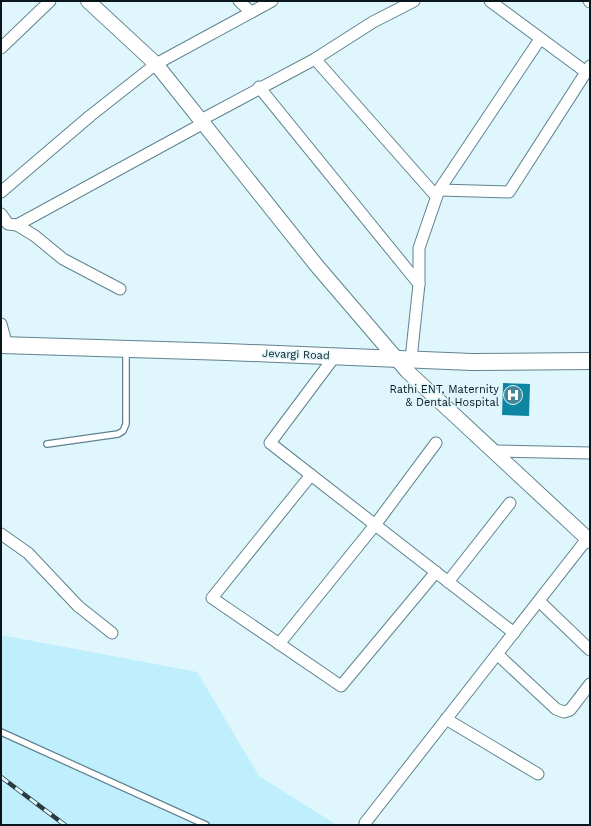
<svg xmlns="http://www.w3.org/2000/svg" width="591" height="826" viewBox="0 0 591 826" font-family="'Work Sans',sans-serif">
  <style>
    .built { fill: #bfeefd }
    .building { fill: #0c86a1 }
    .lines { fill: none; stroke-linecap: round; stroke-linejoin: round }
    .service-casing { stroke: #5f838e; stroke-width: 8 }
    .minor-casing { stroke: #5f838e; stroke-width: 13 }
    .tertiary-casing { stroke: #5f838e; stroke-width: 16 }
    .secondary-casing { stroke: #5f838e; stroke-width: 18 }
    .service { stroke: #fff; stroke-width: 5.5 }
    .minor { stroke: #fff; stroke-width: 11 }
    .tertiary { stroke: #fff; stroke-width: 14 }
    .secondary { stroke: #fff; stroke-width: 16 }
    .rail-casing { stroke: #2b3a40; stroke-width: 4.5 }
    .rail { stroke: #dff6fd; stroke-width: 3; stroke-dasharray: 9; stroke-linecap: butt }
    .labels { text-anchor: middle; stroke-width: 3; stroke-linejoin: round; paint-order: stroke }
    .street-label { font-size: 11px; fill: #09171c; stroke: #dff6fd }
    .poi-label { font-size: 11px; fill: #09171c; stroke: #dff6fd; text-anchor: end }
  </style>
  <rect width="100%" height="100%" fill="#dff6fd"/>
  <polygon class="built" points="1,635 197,672 259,776 337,825 1,825"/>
  <polygon class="building" points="503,383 530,384 529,416 502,415"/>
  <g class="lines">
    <defs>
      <g id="service">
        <polyline points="47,444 118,434 123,431 126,424 126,349"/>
        <polyline points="1,732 206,825"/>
      </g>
      <g id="minor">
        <polyline points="239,1 251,12"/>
        <polyline points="490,1 586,72"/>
        <polyline points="589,1 590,2"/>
        <polyline points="1,48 50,1"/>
        <polyline points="315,59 436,196"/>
        <polyline points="259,87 419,284"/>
        <polyline points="199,121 315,59 373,22 414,1"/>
        <polyline points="439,190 509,192 590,66"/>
        <polyline points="1,192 90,116 156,64 272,1"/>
        <polyline points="1,214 8,224 17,225 202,124"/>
        <polyline points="17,225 35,236 63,259 120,289"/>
        <polyline points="1,324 7,346"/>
        <polyline points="335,356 270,443 514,633"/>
        <polyline points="411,359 419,284 419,248 439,190 540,39"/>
        <polyline points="492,451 590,453"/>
        <polyline points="311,475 212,598 341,686 436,572"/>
        <polyline points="1,534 28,553 78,606 112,633"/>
        <polyline points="448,582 510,503"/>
        <polyline points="539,601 590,650"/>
        <polyline points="279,644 375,525 436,443"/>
        <polyline points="497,654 556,709 564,712 570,710 590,684"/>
        <polyline points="446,719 538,774"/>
        <polyline points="365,823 587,539"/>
      </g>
      <polyline id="tertiary" points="88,1 156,64 317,266 407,371 590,541"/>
      <polyline id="secondary" points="1,345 227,352 472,362 590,361"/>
    </defs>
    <use href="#service" class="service-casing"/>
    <use href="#minor" class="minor-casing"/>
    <use href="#tertiary" class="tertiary-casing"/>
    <use href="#secondary" class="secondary-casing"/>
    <use href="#service" class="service"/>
    <use href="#minor" class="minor"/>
    <use href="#tertiary" class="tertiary"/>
    <use href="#secondary" class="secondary"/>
    <defs>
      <polyline id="rail" points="1,777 65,825"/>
    </defs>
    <use href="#rail" class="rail-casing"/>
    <use href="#rail" class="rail"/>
  </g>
  <defs>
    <symbol id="hospital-disc" viewBox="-11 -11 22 22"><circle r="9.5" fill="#468699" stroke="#dff6fd"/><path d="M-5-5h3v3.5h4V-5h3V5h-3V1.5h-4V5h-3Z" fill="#fff"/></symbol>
  </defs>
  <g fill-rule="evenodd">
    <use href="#hospital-disc" x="502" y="384" width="22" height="22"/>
  </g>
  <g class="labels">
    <g class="street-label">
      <text transform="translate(296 354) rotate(2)" y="4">Jevargi Road</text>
    </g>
    <g class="poi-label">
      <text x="499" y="393">Rathi ENT, Maternity<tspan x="499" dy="13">&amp; Dental Hospital</tspan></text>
    </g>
  </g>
  <rect width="591" height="826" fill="none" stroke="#09171c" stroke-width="4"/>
</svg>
